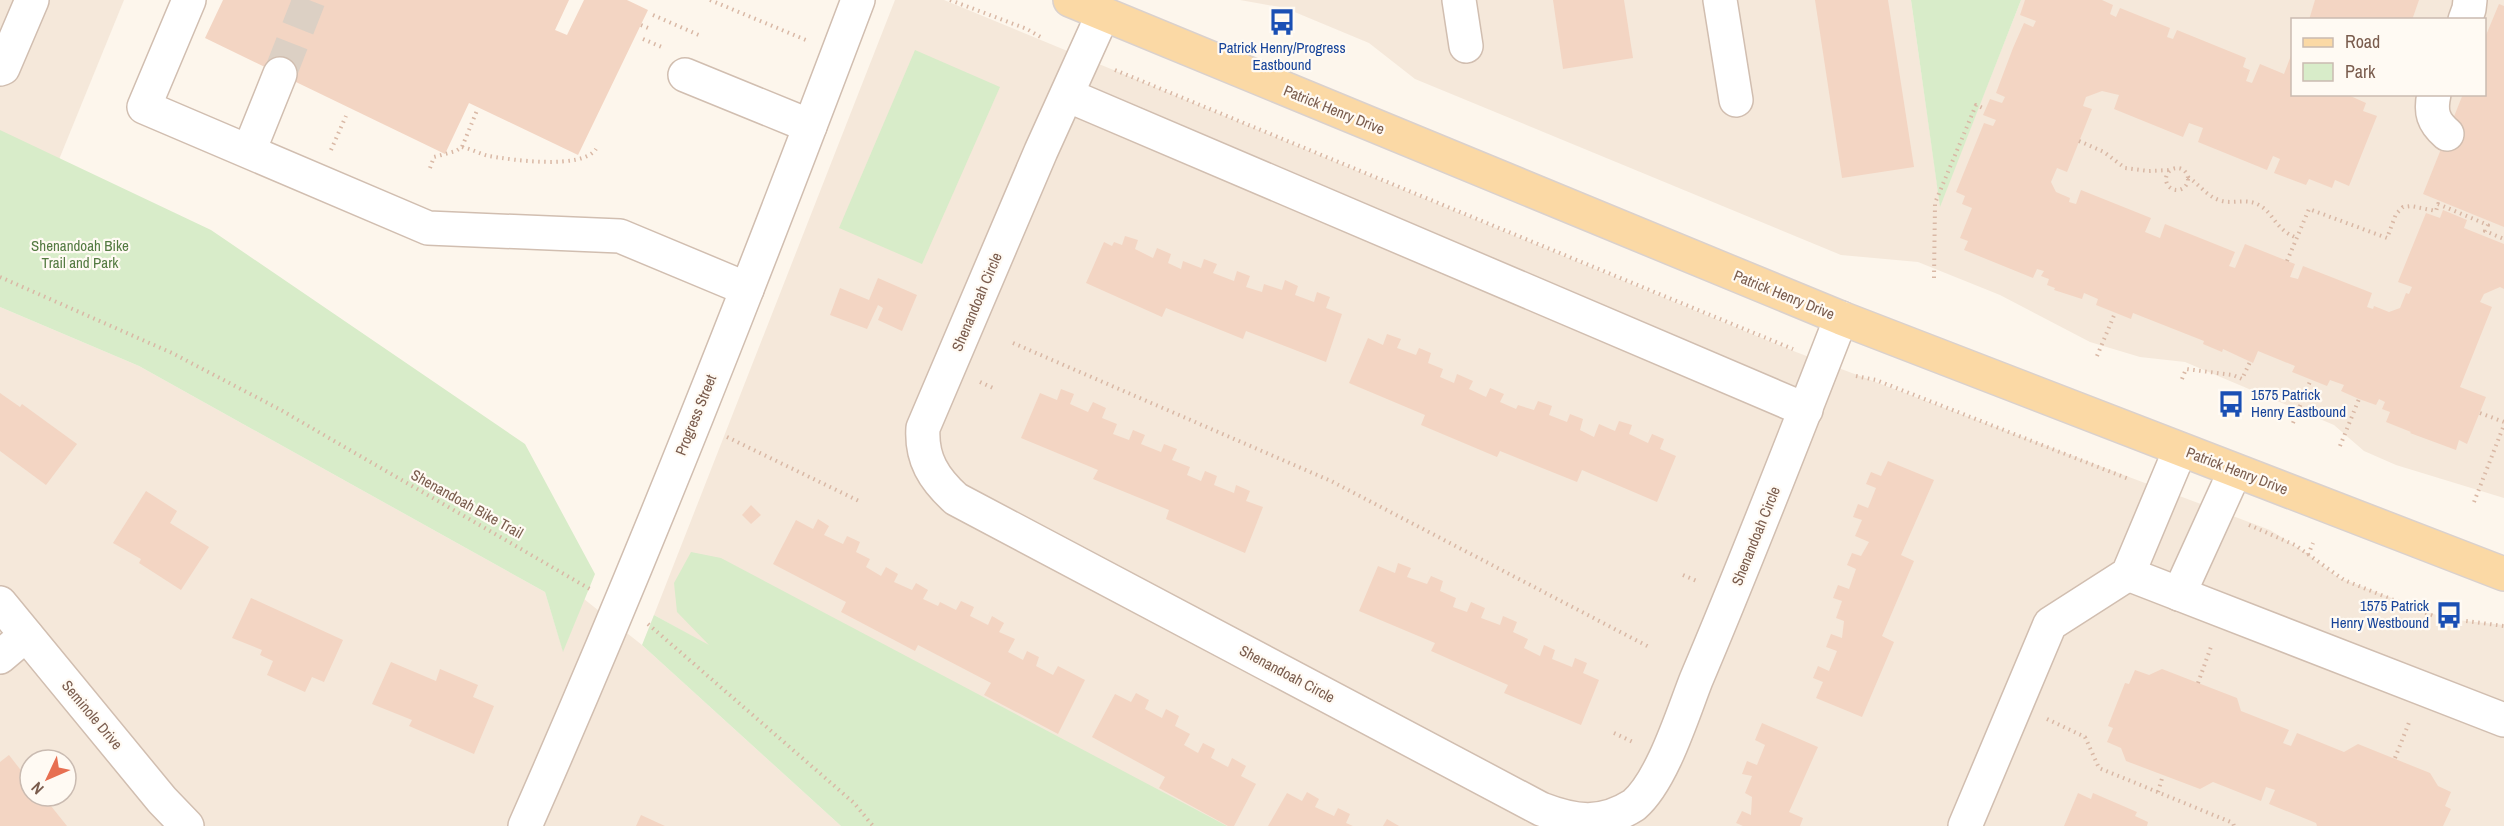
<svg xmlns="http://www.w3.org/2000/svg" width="2504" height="826" viewBox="0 0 2504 826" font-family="'Archivo Narrow',sans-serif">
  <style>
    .residential { fill: #f5e8da; fill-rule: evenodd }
    .green { fill: #d8ecc9 }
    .building { fill: #f3d5c3 }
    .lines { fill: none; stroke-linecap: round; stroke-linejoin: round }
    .minor-tunnel { stroke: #dcd0c4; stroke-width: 33; stroke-dasharray: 33 16; stroke-linecap: butt }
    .minor-casing { stroke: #d1beb0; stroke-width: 36 }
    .major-casing { stroke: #dad1cd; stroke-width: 36 }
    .path { stroke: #d9b8a5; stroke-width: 4; stroke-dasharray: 1.5 4.5; stroke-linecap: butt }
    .minor { stroke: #fff; stroke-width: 33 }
    .major { stroke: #fbd9a5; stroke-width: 33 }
    .labels { text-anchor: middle; stroke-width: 4.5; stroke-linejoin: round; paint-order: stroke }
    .transit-label { font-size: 15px; fill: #164399; stroke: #fffaf3 }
    .street-label { font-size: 15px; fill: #7a5c4d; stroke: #fffaf3 }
    .park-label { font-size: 15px; fill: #537a41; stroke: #fffaf3 }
  </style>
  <rect width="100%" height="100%" fill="#fdf6ec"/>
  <g class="residential">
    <polygon points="0,0 124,0 27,238 0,225"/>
    <polygon points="895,0 944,0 1796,352 2270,530 2306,553 2339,578 2447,619 2504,625 2504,826 1031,826 654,615"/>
    <path d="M1240 0H1911L1940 205 2021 0H2504V498L2396 465 2364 451 2334 425 2185 362 2140 357 2090 342 2000 295 1918 262 1841 255 1415 79 1369 43 1285 8ZM2292 20H2484V94H2292Z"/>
    <path d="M0 307 139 366 545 592 563 651 584 599 642 645 841 826H0ZM30 760H66V796H30Z"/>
  </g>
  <g class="green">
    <polygon points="1911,0 2021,0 1940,207"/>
    <polygon points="915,50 1000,87 922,264 839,228"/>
    <polygon points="0,130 211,230 525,444 595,574 563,652 545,592 139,366 0,307"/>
    <polygon points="691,552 721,558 1227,826 841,826 642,645 654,615 709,645 677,612 674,583"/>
  </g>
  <g class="building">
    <polygon points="223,0 569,0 555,30 567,35 584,0 627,0 648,10 578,155 469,103 445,154 205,38"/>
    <polygon points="1553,0 1624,0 1633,58 1563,69"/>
    <polygon points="1815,0 1888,0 1914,167 1842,178"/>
    <polygon points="2025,0 2102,0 2113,5 2110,14 2116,17 2120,8 2170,28 2167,37 2173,39 2177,30 2246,58 2243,67 2250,70 2246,81 2252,83 2260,64 2284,74 2292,53 2292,94 2346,94 2366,103 2363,111 2377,116 2349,186 2335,180 2332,188 2309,179 2306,185 2274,173 2280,159 2273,156 2267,170 2198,142 2203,128 2189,123 2183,137 2114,109 2119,95 2102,91 2086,97 2083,106 2092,109 2067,172 2057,168 2051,182 2056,192 2070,198 2069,202 2076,204 2081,190 2151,218 2145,232 2160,238 2165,224 2235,252 2229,266 2235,268 2245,244 2295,264 2290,277 2298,279 2303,266 2372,293 2367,307 2373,309 2374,306 2389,312 2400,308 2406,293 2409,294 2412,287 2398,282 2426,213 2440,218 2443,210 2467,220 2464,228 2504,244 2504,289 2500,287 2484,294 2480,302 2492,307 2460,387 2486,397 2467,444 2459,440 2456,450 2410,433 2411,432 2386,422 2390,412 2382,409 2385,402 2379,399 2376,405 2359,399 2341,391 2344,385 2330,380 2327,386 2292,372 2295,366 2258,351 2253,363 2223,349 2222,352 2203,344 2204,341 2133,313 2131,319 2096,305 2098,299 2084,293 2082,299 2054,290 2055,288 2047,285 2049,279 2041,276 2044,271 2037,269 2033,278 1964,250 1968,241 1960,238 1972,208 1962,204 1965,196 1956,192 1984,123 1993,126 1996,120 1983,115 1990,99 2002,103 2005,97 1996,93 2013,48 2024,23 2033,27 2036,21 2020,15"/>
    <polygon points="2315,0 2419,0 2412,20 2309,20"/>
    <polygon points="2499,4 2504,6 2504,227 2423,194 2463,94 2484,94 2484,40"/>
    <polygon points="1125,236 1138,240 1135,249 1153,258 1157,248 1171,254 1168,263 1181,269 1183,261 1201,268 1204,259 1217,264 1213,273 1234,281 1237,271 1250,276 1246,287 1262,292 1264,284 1282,290 1285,280 1298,286 1295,295 1314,302 1317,292 1330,297 1326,308 1342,314 1326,362 1246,331 1243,339 1166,308 1162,317 1086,283 1104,242 1112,246 1114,242 1122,245"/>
    <polygon points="878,278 917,295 902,331 878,320 883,308 878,305 867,329 830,315 840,288 869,300"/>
    <polygon points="1387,334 1401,339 1397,348 1416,355 1419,348 1431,353 1428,363 1443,369 1440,377 1454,383 1457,374 1473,381 1469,389 1486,397 1490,388 1504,394 1500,402 1516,409 1518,405 1534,410 1538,401 1552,406 1549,415 1567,422 1570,414 1583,419 1580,430 1594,437 1599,424 1615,431 1619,421 1632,425 1629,434 1648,443 1652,434 1664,439 1660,449 1676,456 1657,502 1582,470 1577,482 1500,451 1497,457 1421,425 1425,415 1349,383 1368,338 1383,345"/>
    <polygon points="1061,389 1074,394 1070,404 1088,412 1093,402 1106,408 1102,418 1117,424 1113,434 1129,440 1133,430 1145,435 1141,444 1161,452 1164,444 1177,449 1172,460 1190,467 1187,475 1201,481 1205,471 1217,476 1214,485 1234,493 1236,485 1250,491 1246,501 1263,507 1245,553 1166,519 1169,510 1093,479 1098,470 1021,438 1040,393 1057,400"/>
    <polygon points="0,393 20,407 22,404 77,444 46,485 0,451"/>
    <polygon points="1888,461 1934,480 1901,555 1914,561 1882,636 1894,642 1862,717 1816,698 1823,682 1813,678 1818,666 1829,671 1837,651 1826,647 1831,634 1842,638 1844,621 1836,618 1842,601 1833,598 1838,585 1849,589 1856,569 1847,565 1852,553 1861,556 1869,542 1855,536 1862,520 1853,517 1858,504 1868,508 1876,488 1866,484 1871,472 1881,476"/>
    <polygon points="146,491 177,511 170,523 209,547 181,590 139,563 141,559 113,543"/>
    <polygon points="751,505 761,515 751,524 742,515"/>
    <polygon points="818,519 829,526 824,535 843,544 847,536 860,542 856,552 870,559 866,567 881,576 886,567 898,574 894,582 912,590 916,583 928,590 923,599 938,606 940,602 956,610 961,601 974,607 970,616 988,625 992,616 1004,623 999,632 1015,639 1008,652 1023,660 1027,651 1039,657 1036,666 1053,675 1058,666 1085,680 1058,734 984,695 991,683 918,645 915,651 841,612 846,602 773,564 796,520 813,529"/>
    <polygon points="1398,563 1411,568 1407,577 1427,584 1431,576 1443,581 1440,591 1456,598 1453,607 1467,612 1471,602 1485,608 1481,618 1500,625 1503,616 1517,622 1513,632 1528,639 1524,648 1540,656 1544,645 1555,650 1552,659 1572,667 1575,658 1587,663 1583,673 1599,680 1581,725 1504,693 1508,685 1431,651 1435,643 1359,611 1378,566 1395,573"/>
    <polygon points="251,598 343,640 324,682 312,677 305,692 267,675 273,661 260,655 262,650 232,638"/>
    <polygon points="391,662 436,681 440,669 478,685 473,697 494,706 474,754 409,726 412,720 372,704"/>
    <polygon points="2162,669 2237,698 2241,711 2289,730 2283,743 2291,746 2297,733 2344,752 2358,744 2430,773 2438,786 2451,792 2445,806 2451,809 2443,826 2317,826 2316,823 2269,804 2275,790 2266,787 2261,801 2213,782 2200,789 2126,761 2121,748 2107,742 2113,728 2108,726 2125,683 2129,684 2135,670 2149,675"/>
    <polygon points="1136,693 1149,700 1145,709 1162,718 1166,709 1179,716 1175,726 1190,734 1184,745 1198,753 1203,743 1215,749 1211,758 1228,767 1232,758 1246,766 1241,776 1256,784 1234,826 1228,826 1159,788 1165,777 1092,737 1115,694 1131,702"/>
    <polygon points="1762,723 1818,747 1789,812 1803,818 1800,826 1743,826 1736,823 1742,811 1751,815 1752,797 1745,793 1752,776 1742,774 1747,761 1757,765 1765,745 1755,740"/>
    <polygon points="9,755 30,782 30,796 43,796 67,826 0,826 0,762"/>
    <polygon points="1307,792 1319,799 1315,807 1334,816 1338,808 1350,814 1346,823 1353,826 1268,826 1287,793 1302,801"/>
    <polygon points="2078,793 2091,799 2093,793 2137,812 2135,816 2148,822 2147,826 2064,826"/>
    <polygon points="641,815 665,826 636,826"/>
    <polygon points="1387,819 1399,826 1383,826"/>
  </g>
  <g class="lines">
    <polyline class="minor-tunnel" points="280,74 309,0"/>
    <defs>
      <g id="minor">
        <polyline points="189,0 144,107 428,228 620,236 747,289"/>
        <polyline points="1459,0 1466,46"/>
        <polyline points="1720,0 1736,100"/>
        <path d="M1103 14 1041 151 923 428C921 459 934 479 956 499L1541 809C1575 822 1601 826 1634 805 1662 781 1682 716 1696 680 1747 560 1794 439 1841 318"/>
        <polyline points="2465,20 2469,9 2470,0"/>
        <polyline points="0,69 3,68 32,0"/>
        <polyline points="685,75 810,126"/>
        <path d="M2434 94C2430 112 2433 122 2447 134"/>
        <polyline points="1067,95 1806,410"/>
        <polyline points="249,151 280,74"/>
        <polyline points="2128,574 2504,720"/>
        <polyline points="2179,594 2235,471"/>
        <polyline points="0,603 162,800 187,826"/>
        <polyline points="0,657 26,635"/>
        <path d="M525 826C645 554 753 278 858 0"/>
        <polyline points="1965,826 2050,624 2128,574 2180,450"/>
      </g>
      <polyline id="major" points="1070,0 1841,318 2504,574"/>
    </defs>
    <use href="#minor" class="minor-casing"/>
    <use href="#major" class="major-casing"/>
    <g class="path">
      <polyline points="710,0 806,40"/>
      <polyline points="950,0 1027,29 1044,39"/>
      <polyline points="653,15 701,36"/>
      <polyline points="641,25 648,28"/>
      <polyline points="643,39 664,48"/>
      <polyline points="1115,70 1793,349"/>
      <polyline points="2079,141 2104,152 2125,168 2148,171 2171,170"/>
      <path d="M462 147C472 149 480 154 489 156 512 160 582 170 596 149"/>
      <polyline points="331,150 346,116"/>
      <circle cx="2177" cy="179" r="11"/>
      <polyline points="430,168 434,157 456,151 462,147 478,108"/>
      <path d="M2188 177C2200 185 2207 197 2222 201 2234 204 2247 198 2259 205 2275 214 2274 229 2297 238"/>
      <polyline points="2287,261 2309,209 2387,238 2396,214 2403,207 2411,206 2436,211 2438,204 2488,225 2485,231 2504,239"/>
      <polyline points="0,277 172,353 279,409 590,589"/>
      <polyline points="1934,278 1935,203 1976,105 1985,109"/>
      <polyline points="1013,343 1331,481 1651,648"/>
      <polyline points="2097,356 2115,313"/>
      <polyline points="1856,376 1876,380 2129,479"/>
      <polyline points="2182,379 2186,369 2233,375 2242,379 2250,362"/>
      <polyline points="980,382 993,388"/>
      <polyline points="2480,413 2504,422"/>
      <polyline points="2293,423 2311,379"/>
      <polyline points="727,437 861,502"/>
      <polyline points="2340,446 2359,399"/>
      <polyline points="2474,502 2504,425"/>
      <polyline points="2249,525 2295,545 2344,580 2436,617 2504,626"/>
      <polyline points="2308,555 2313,543"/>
      <polyline points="1683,575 1699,582"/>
      <polyline points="648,624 854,803 873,826"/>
      <polyline points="2198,683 2212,644"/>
      <polyline points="2047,719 2085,737 2099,768 2233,823 2234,826"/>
      <polyline points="1614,733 1635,743"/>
      <polyline points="2395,758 2410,720"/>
      <polyline points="2158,792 2163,775"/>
    </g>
    <use href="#minor" class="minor"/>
    <use href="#major" class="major"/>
  </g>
  <defs>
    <symbol id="bus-bare" viewBox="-9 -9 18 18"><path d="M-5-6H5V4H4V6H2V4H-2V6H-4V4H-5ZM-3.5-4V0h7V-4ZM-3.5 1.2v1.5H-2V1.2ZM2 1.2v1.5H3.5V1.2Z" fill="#1a4fb4" stroke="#fffaf3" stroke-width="2.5" paint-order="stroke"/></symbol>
  </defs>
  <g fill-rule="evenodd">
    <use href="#bus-bare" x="1263" y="3" width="38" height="38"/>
    <use href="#bus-bare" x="2212" y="385" width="38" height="38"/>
    <use href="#bus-bare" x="2430" y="596" width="38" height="38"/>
  </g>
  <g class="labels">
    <g class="transit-label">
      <text x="1282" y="53">Patrick Henry/Progress<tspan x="1282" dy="17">Eastbound</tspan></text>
      <text x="2251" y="400" text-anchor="start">1575 Patrick<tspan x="2251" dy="17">Henry Eastbound</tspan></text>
      <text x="2429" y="611" text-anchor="end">1575 Patrick<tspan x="2429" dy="17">Henry Westbound</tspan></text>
    </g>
    <g class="street-label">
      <text transform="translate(1334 110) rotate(22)" y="5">Patrick Henry Drive</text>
      <text transform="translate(1784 295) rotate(22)" y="5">Patrick Henry Drive</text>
      <text transform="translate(977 302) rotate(-67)" y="5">Shenandoah Circle</text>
      <text transform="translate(696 415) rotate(-68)" y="5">Progress Street</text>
      <text transform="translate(2237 471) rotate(21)" y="5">Patrick Henry Drive</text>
      <text transform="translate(467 504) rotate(29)" y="5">Shenandoah Bike Trail</text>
      <text transform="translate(1756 536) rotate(-68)" y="5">Shenandoah Circle</text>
      <text transform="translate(1287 674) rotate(28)" y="5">Shenandoah Circle</text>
      <text transform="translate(92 715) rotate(50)" y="5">Seminole Drive</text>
    </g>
    <g class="park-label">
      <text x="80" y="251">Shenandoah Bike<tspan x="80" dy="17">Trail and Park</tspan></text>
    </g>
  </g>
  <rect x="2291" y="18" width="195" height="78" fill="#fffaf3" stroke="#cabbb1" stroke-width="1.5"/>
  <rect x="2303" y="38" width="30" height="9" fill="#fbd9a5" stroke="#cabbb1" stroke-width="1.5"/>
  <text x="2345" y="48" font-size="18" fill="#7a5c4d">Road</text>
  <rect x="2303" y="63" width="30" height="18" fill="#d8ecc9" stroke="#cabbb1" stroke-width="1.5"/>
  <text x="2345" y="78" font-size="18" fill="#7a5c4d">Park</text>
  <g transform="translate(48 778) rotate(226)"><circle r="28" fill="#fffaf3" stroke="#cabbb1" stroke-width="1.5"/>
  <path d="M0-4.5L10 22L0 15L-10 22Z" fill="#e76f51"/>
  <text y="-9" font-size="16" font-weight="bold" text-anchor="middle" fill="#7a5c4d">N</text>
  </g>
</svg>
